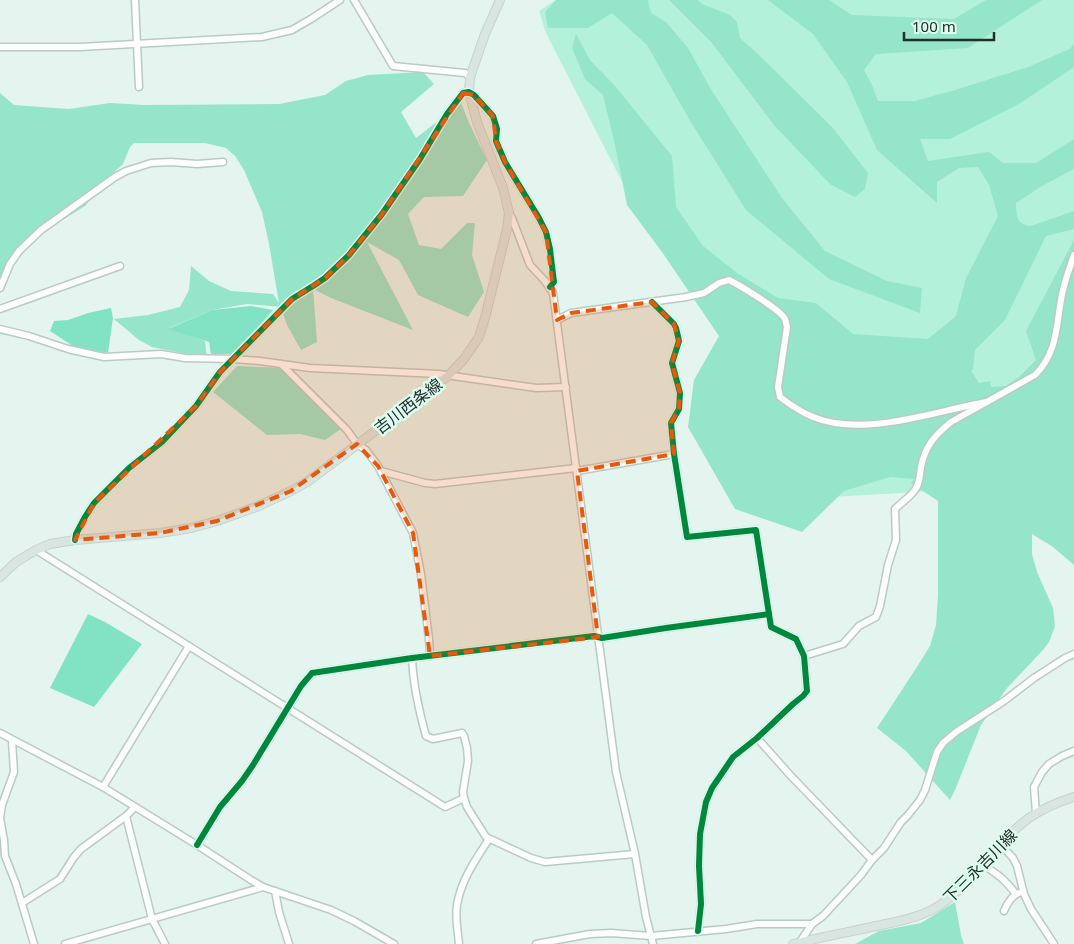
<svg xmlns="http://www.w3.org/2000/svg" width="1074" height="944" viewBox="0 0 1074 944" font-family="'Noto Sans','Noto Sans JP',sans-serif">
  <style>
    .green { fill: #b3f1da }
    .forest { fill: #95e5cb }
    .water { fill: #82e3c4 }
    .lines { fill: none; stroke-linecap: round; stroke-linejoin: round }
    .minor-casing { stroke: #bccac4; stroke-width: 9 }
    .major-casing { stroke: #c9d1ce; stroke-width: 10 }
    .minor { stroke: #fbfefc; stroke-width: 6 }
    .major { stroke: #d8e5e1; stroke-width: 8 }
    .cycleway-casing { stroke: #dcfcef; stroke-width: 9 }
    .cycleway { stroke: #00873e; stroke-width: 6 }
    .marked { fill: #e8590c; fill-opacity: 0.2; stroke: #e8590c; stroke-width: 4; stroke-dasharray: 10 6; stroke-linejoin: round }
    .labels { text-anchor: middle; stroke-width: 5; stroke-linejoin: round; paint-order: stroke }
    .street-label { font-size: 16px; fill: #232f2b; stroke: #dcfcef }
  </style>
  <rect width="100%" height="100%" fill="#e3f5ee"/>
  <polygon class="green" points="556,0 1074,0 1074,483 796,499 733,314 635,207 546,33 539,11"/>
  <g class="forest">
    <polygon points="556,0 648,0 651,13 666,22 688,48 712,91 782,198 825,251 887,281 922,288 920,313 829,279 746,210 689,119 647,45 612,13 588,28 548,28 545,12"/>
    <polygon points="669,0 698,0 702,4 730,15 737,22 740,38 758,54 832,127 868,173 865,189 855,197 830,184 774,125 711,42"/>
    <path d="M768 0H829L852 15 954 19 986 0H1042L968 48 876 54 864 70 872 85 878 101H915L955 90 1028 67 1070 49 1074 44V67L1019 104 950 139H920L928 161 989 152 1003 163H1036L1074 139V169L1040 187 1016 203C1016 216 1017 225 1031 226L1074 211V229L1046 236 1005 320 975 350 973 369 971 371 979 383 990 381 991 387 1005 386 1011 389 1015 386 1007 385 1019 377 1036 360 1026 331 1074 240V565L1053 547 1032 534V554L1037 572 1053 608 1055 626 1049 642 1043 650 1007 688 981 725 955 790 950 800 906 751 877 728 915 670 930 646 936 625 938 596V501L911 483 917 476 914 479 890 477 844 491 802 532 735 509 688 427 694 380 719 336 662 252 627 205 615 145 603 95 585 79 572 48 576 34 590 60 615 86 672 156 676 207 703 246 737 273 778 298 816 303 853 334 928 339 956 316 966 278 998 216 989 185 978 167 959 168 937 182V203L877 150 847 82 813 34Z"/>
    <polygon points="423,72 434,84 401,112 416,138 461,103 470,125 487,160 463,196 424,197 408,214 419,245 441,249 467,223 475,223 472,255 484,292 468,317 418,295 399,260 367,242 413,330 331,298 313,289 317,342 301,350 287,325 281,307 247,304 212,310 169,328 205,341 207,358 152,347 139,340 114,319 148,315 180,307 189,290 191,266 209,281 231,291 273,294 279,303 269,244 262,212 244,170 235,156 226,148 205,143 134,143 130,147 123,164 111,175 85,206 38,235 0,281 0,93 14,105 69,109 110,103 144,105 279,104 325,95 346,81 368,75"/>
    <polygon points="237,366 285,368 341,429 325,440 300,434 267,435 213,392"/>
    <polygon points="955,902 961,935 964,944 855,944 879,931 921,923"/>
  </g>
  <g class="water">
    <polygon points="251,306 273,310 234,354 211,354 209,342 168,329 212,310"/>
    <polygon points="111,308 113,318 108,353 76,348 50,331 54,321 68,320 88,313"/>
    <polygon points="88,614 105,622 142,644 94,707 50,688"/>
  </g>
  <g class="lines">
    <defs>
      <g id="minor">
        <polyline points="135,0 139,87"/>
        <polyline points="354,0 393,66 465,73 470,77"/>
        <polyline points="0,47 80,47 262,37 292,30 311,19 340,0"/>
        <polyline points="509,213 512,218 530,265 545,281 553,293 616,772 635,854 646,917 653,944"/>
        <polyline points="0,288 10,264 19,251 41,230 115,177 126,171 151,163 171,162 197,164 223,162"/>
        <polyline points="652,302 674,324 676,328 679,341 672,363 680,393 679,409 671,423 674,454 687,537 756,530 771,627 796,639 804,656 807,691 803,696 793,704 757,738 733,757 712,788 706,802 700,834 699,866 701,904 698,931"/>
        <polyline points="0,309 120,266"/>
        <path d="M557 320 571 313 686 297 704 293 719 283 729 280C739 285 781 310 785 319 786 321 786 324 787 327L778 387 780 397C789 404 801 412 813 417 865 438 934 411 987 402"/>
        <polyline points="0,329 29,336 68,349 104,357 161,354 185,358 234,359 260,361 310,368 439,374 536,388 566,387"/>
        <polyline points="281,364 347,430 357,444 366,450 378,466 413,533 421,574 429,639 430,656"/>
        <polyline points="381,471 425,483 435,484 576,468"/>
        <polyline points="577,471 674,454"/>
        <polyline points="75,540 76,534 85,517 94,503 129,468 162,442 196,406 220,372 292,299 313,286 325,278 349,255 382,214 420,159 447,114 463,93 469,92 474,95 493,116 497,129 496,141 505,162 539,218 546,232 550,249 554,282 550,287"/>
        <polyline points="36,550 445,807 464,798"/>
        <path d="M804 656 843 644 859 626 876 617 880 606 888 565 896 540 895 509C901 503 910 497 915 490 920 483 920 474 921 467 925 446 935 435 951 422L1035 375C1057 353 1056 328 1061 300 1063 285 1069 270 1074 255"/>
        <path d="M412 658C413 684 419 711 426 736L433 739 462 733 464 736 467 748 468 761 463 792 464 798 467 807 486 837 531 858 545 862 635 854"/>
        <polyline points="0,733 103,787 197,845 251,880 263,887 331,910 354,921 394,944"/>
        <polyline points="757,738 791,776 872,860"/>
        <polyline points="12,741 14,772 2,805 0,818 4,840 5,856 16,884 34,944"/>
        <polyline points="103,787 189,646"/>
        <polyline points="1036,813 1034,787 1042,772 1049,764 1062,756 1074,751"/>
        <polyline points="126,816 152,919 165,944"/>
        <polyline points="197,845 220,807 242,781 253,765 301,686 312,673 412,658 594,636 602,638 666,628 769,614"/>
        <polyline points="1001,845 1013,858 1017,866 1024,894 1031,909 1054,944"/>
        <path d="M983 865C999 875 1004 879 1016 894"/>
        <polyline points="275,891 279,912 289,944"/>
        <polyline points="22,903 60,879 74,857 81,849 126,816 135,807"/>
        <path d="M1004 911C1007 904 1011 896 1019 893"/>
        <polyline points="800,942 812,924 823,916 861,875 872,860 884,848 901,822 908,815 920,800 925,790 937,752 943,743 956,732 1004,701 1034,678 1065,658 1074,654"/>
        <polyline points="65,944 263,887"/>
        <path d="M459 944C458 932 455 917 457 905 461 880 476 859 489 839"/>
        <polyline points="536,944 590,934 611,933 651,936 726,929 757,924 812,924"/>
      </g>
      <g id="major">
        <polyline points="0,577 16,562 36,550 50,544 75,540 160,533 191,528 217,521 256,507 291,491 307,482 342,456 448,376 464,359 479,337 485,318 507,229 509,213 503,188 477,122 469,92 470,77 485,34 500,0"/>
        <path d="M793 944C818 938 843 933 867 928 893 922 921 919 943 903 976 880 996 842 1029 818 1043 808 1058 802 1074 797"/>
      </g>
    </defs>
    <use href="#minor" class="minor-casing"/>
    <use href="#major" class="major-casing"/>
    <use href="#minor" class="minor"/>
    <use href="#major" class="major"/>
    <defs>
      <g id="cycleway">
        <polyline points="652,302 674,324 676,328 679,341 672,363 680,393 679,409 671,423 674,454 687,537 756,530 771,627 796,639 804,656 807,691 803,696 793,704 757,738 733,757 712,788 706,802 700,834 699,866 701,904 698,931"/>
        <polyline points="75,540 76,534 85,517 94,503 129,468 162,442 196,406 220,372 292,299 313,286 325,278 349,255 382,214 420,159 447,114 463,93 469,92 474,95 493,116 497,129 496,141 505,162 539,218 546,232 550,249 554,282 550,287"/>
        <polyline points="197,845 220,807 242,781 253,765 301,686 312,673 412,658 594,636 602,638 666,628 769,614"/>
      </g>
    </defs>
    <use href="#cycleway" class="cycleway-casing"/>
    <use href="#cycleway" class="cycleway"/>
  </g>
  <path class="marked" d="M463 93 474 95 493 116 496 141 505 162 546 232 557 320 571 313 652 302 674 324 679 341 672 363 680 393 679 409 671 423 674 454 577 471 598 637 430 656 413 533 378 466 357 444 291 491 217 521 160 533 75 540 94 503 196 406 220 372 292 299 325 278 349 255 382 214Z"/>
  <g class="labels">
    <g class="street-label">
      <text transform="translate(408 406) rotate(-37)" y="6">吉川西条線</text>
      <text transform="translate(980 866) rotate(-45)" y="6">下三永吉川線</text>
    </g>
  </g>
  <path d="M904 32v8h90v-8" fill="none" stroke="#232f2b" stroke-width="2.5"/>
  <text x="912" y="32" font-size="15" fill="#232f2b" stroke="#dcfcef" stroke-width="4" paint-order="stroke">100 m</text>
</svg>
